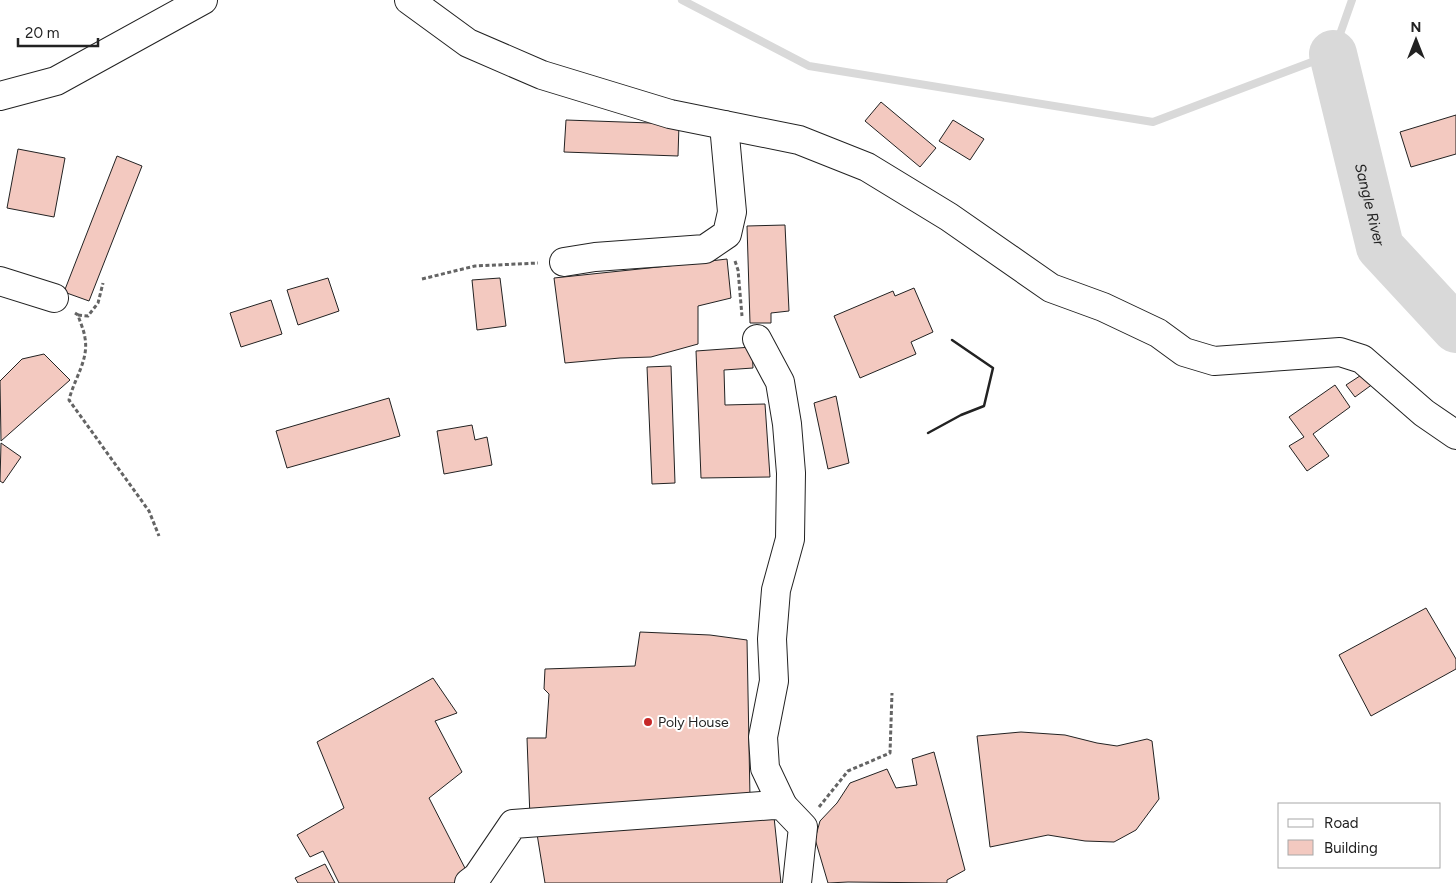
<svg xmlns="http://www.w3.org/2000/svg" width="1456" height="883" viewBox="0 0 1456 883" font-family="Figtree,sans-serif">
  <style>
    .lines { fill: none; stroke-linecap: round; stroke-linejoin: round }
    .stream { stroke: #d9d9d9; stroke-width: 8 }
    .river { stroke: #d9d9d9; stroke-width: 48 }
    .building { fill: #f3c9c0; stroke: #222 }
    .minor-casing { stroke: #222; stroke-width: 30 }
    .path { stroke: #646464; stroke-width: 3; stroke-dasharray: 4 2.5; stroke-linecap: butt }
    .minor { stroke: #fff; stroke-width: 28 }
    .wall { stroke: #222; stroke-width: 2.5 }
    .poi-dot { fill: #c62828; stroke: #fff; stroke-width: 2 }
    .labels { text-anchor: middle; stroke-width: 4; stroke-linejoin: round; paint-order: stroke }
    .poi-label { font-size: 14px; fill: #222; stroke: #fff; text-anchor: start }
    .water-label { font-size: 15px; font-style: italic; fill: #222; stroke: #fff }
  </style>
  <rect width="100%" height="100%" fill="#fff"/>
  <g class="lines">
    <polyline class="stream" points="682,0 809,66 1153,122 1333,54 1352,0"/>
    <path class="river" id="s1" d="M1333 54 1380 247 1456 329"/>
  </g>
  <g class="building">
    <polygon points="881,102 936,148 920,167 865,121"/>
    <polygon points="1456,115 1456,154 1411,167 1400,132"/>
    <polygon points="566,120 679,124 678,156 564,152"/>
    <polygon points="953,120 984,139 970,160 939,141"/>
    <polygon points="18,149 65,158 54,217 7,208"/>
    <polygon points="117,156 142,166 89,301 64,292"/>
    <polygon points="785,225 789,311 771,313 771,323 750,323 747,226"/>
    <polygon points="727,259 731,298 698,306 698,344 651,357 620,358 565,363 554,278 668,266"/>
    <polygon points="328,278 339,311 298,325 287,290"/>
    <polygon points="500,278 506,326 477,330 472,280"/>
    <polygon points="914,288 933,332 911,342 916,354 860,378 834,316 893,291 895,296"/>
    <polygon points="271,300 282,334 241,347 230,313"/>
    <polygon points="752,347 753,368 724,370 725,405 765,404 770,477 701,478 696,351"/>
    <polygon points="44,354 70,380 1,441 0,381 22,359"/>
    <polygon points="671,366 675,483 652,484 647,367"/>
    <polygon points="1369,370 1377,381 1355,397 1346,385"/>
    <polygon points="1335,385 1350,407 1313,434 1329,456 1307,471 1289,446 1304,437 1289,417"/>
    <polygon points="836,396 849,463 828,469 814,403"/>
    <polygon points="389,398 400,436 287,468 276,431"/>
    <polygon points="472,425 475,440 487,437 492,465 444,474 437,431"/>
    <polygon points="1,443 21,457 3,483 0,481"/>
    <polygon points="1426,608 1456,659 1456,669 1371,716 1339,655"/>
    <polygon points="640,632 710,635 747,640 750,797 530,818 527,738 546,738 549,694 544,689 545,669 635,666"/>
    <polygon points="433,678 457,713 435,721 462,772 429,798 468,874 456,883 339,883 323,851 310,857 297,835 344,808 317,742"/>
    <polygon points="1021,732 1065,735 1097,743 1117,746 1147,739 1152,741 1159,799 1136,830 1114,842 1085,841 1048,835 990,847 977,736"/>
    <polygon points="934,752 965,870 947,880 947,883 848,882 828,883 815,839 820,821 837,803 850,783 887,769 896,788 917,785 912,759"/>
    <polygon points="774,817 781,883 545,883 537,834"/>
    <polygon points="325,864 335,883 298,883 295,878"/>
  </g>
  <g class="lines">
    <defs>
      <g id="minor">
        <polyline points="409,0 468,43 542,75 670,114 799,140 867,167 949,217 1051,288 1103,307 1158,333 1184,352 1214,361 1340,352 1362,359 1424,413 1456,435"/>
        <polyline points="0,96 56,81 203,0"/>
        <polyline points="564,262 595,257 705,249 727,234 732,212 724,125"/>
        <polyline points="0,281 54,298"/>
        <polyline points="757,339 780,382 787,424 791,473 790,539 776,590 772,639 774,681 763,737 765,768 783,806"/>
        <polyline points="469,883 477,877 513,824 774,805 783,806 803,827 797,883"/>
      </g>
    </defs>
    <use href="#minor" class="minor-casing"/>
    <g class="path">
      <polyline points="735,261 738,270 742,316"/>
      <polyline points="422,279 475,266 538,263"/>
      <path d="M75 313 78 315C80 322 84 330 85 338 89 360 74 379 69 400L149 511 159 536"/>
      <polyline points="78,315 88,316 98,303 103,283"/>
      <polyline points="819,807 848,771 890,753 892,693"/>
    </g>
    <use href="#minor" class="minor"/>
    <polyline class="wall" points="928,433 961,415 984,406 993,368 952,340"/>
  </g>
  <circle class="poi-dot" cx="648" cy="722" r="5"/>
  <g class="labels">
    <g class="poi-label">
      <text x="658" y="727">Poly House</text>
    </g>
    <g class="water-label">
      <text dy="5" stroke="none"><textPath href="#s1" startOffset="155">Sangle River</textPath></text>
    </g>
  </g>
  <rect x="1278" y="803" width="162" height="65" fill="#ffffff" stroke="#a7a7a7"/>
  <rect x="1288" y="819" width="25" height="8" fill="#ffffff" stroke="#a7a7a7"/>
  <text x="1324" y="828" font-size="15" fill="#222222">Road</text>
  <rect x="1288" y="840" width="25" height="15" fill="#f3c9c0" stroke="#a7a7a7"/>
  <text x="1324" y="853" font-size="15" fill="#222222">Building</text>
  <g transform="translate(1416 40)" stroke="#ffffff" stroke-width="4" paint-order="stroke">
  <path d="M0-4L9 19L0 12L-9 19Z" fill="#222222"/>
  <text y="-8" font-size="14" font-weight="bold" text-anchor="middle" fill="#222222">N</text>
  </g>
  <path d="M18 38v8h80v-8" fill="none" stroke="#222222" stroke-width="2.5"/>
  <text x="25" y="38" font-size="15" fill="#222222" stroke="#ffffff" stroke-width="4" paint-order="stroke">20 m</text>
</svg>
